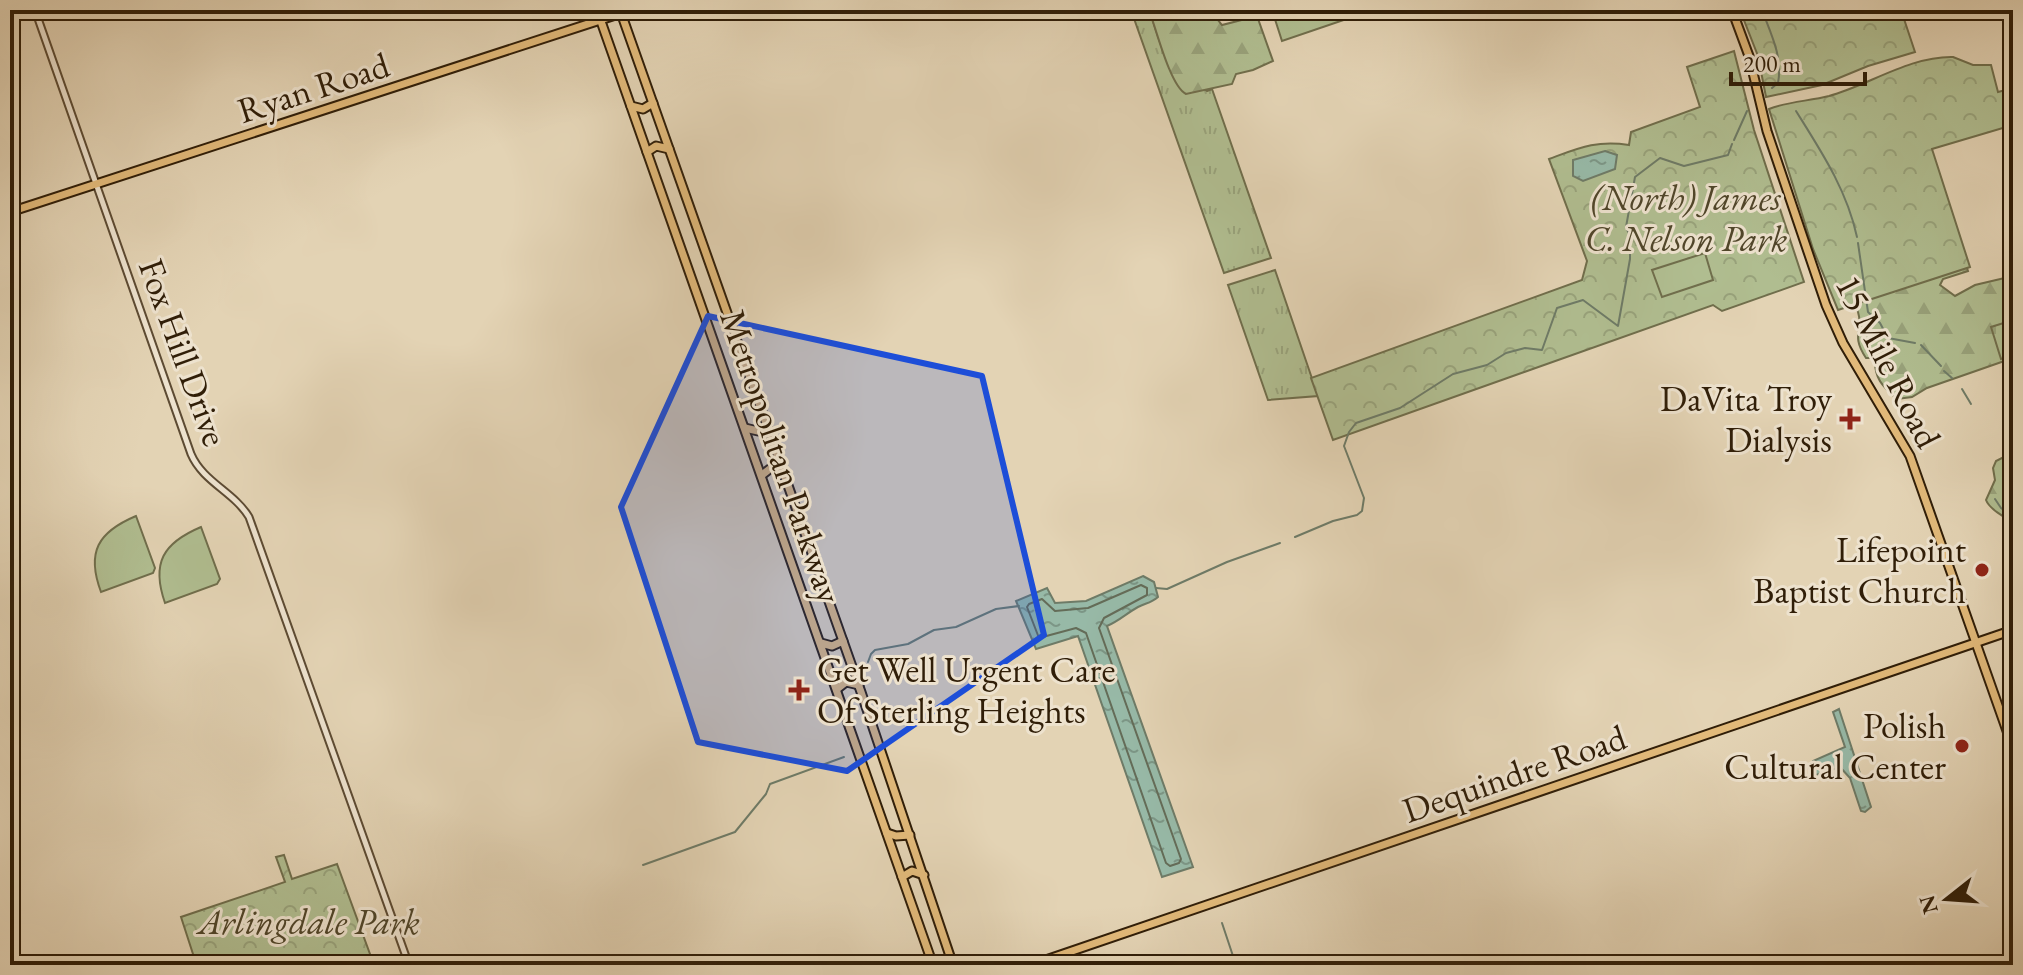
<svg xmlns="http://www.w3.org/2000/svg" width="2023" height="975" viewBox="0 0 2023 975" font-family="'EB Garamond',serif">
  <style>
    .grass { fill: url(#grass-tufts); stroke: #706e4c; stroke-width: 2 }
    .forest { fill: url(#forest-firs); stroke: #706e4c; stroke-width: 2 }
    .cemetery { fill: url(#cemetery-stones); stroke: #706e4c; stroke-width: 2 }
    .park { fill: url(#park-crowns); stroke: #706e4c; stroke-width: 2 }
    .pitch { fill: #b0bd90; stroke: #706e4c; stroke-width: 2 }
    .water { fill: url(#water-ripples); stroke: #6e7b67; stroke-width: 2 }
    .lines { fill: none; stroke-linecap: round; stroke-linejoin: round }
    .shore { stroke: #646c58; stroke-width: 2 }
    .stream { stroke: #6e7b67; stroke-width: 2 }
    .minor-casing { stroke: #5d4b33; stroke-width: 9 }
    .major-casing { stroke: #301e08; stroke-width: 11 }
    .minor { stroke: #ede2ce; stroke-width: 5 }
    .major { stroke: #e2ba7a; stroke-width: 7 }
    .marked { fill: #1d4ed8; fill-opacity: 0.2; stroke: #1d4ed8; stroke-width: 6; stroke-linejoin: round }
    .poi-dot { fill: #8f2418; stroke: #ede2ce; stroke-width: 3 }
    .labels { text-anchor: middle; stroke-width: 6; stroke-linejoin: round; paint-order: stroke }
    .street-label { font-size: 36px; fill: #301e08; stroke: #ede2ce }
    .park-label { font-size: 36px; font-style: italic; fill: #50462a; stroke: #ede2ce }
    .poi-label { font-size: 36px; fill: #301e08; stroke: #ede2ce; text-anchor: end }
  </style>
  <defs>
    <pattern id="grass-tufts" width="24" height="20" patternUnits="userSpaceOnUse" patternTransform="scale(2)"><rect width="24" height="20" fill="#b0bd90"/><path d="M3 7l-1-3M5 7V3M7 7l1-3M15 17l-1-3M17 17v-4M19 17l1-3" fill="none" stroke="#98a27b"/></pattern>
    <pattern id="forest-firs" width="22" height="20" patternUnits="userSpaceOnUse" patternTransform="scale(2)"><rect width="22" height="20" fill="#b0bd90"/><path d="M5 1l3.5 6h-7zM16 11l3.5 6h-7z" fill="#98a27b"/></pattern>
    <pattern id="cemetery-stones" width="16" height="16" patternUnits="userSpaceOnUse" patternTransform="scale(2)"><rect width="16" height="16" fill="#b0bd90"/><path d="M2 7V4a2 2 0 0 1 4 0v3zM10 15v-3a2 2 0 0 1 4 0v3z" fill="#98a27b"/></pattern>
    <pattern id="park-crowns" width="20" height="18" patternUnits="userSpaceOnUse" patternTransform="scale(2)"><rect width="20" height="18" fill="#b0bd90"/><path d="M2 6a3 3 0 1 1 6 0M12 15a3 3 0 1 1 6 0" fill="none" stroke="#98a27b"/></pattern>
    <pattern id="water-ripples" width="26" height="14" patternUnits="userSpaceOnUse" patternTransform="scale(2)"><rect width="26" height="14" fill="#97b9a7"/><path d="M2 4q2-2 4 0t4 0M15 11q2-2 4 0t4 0" fill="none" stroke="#7c9686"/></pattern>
  </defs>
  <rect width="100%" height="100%" fill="#e3d3b4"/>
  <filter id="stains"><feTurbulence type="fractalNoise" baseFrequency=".0025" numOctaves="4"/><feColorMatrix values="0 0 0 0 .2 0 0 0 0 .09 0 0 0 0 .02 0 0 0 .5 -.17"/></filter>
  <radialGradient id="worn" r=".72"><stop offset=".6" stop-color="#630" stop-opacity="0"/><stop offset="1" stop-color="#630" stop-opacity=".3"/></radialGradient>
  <g class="grass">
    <polygon points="1131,10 1149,10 1164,54 1207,91 1212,89 1271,258 1224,273"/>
    <polygon points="1275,270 1318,396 1268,400 1228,285"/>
  </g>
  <g class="forest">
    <path d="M1149 10H1165L1171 16 1210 10 1222 25 1257 16 1273 61 1253 70 1236 74 1232 84 1186 94C1170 86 1156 28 1149 10Z"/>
    <path d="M1925 141 1968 271 1943 279 1940 285 1955 296 1975 285 2013 276V358L1927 388 1912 397 1897 399C1882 386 1874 378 1875 358H1866C1850 334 1864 331 1858 312 1857 307 1850 300 1847 295Z"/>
    <path d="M2013 442V520C2005 519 1989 508 1986 500L1995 480 1993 468 1996 461 2004 457 2005 443Z"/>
  </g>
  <polygon class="cemetery" points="2013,320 2013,355 2001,359 1991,327"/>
  <g class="park">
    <polygon points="1740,10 1901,10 1915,52 1868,66 1822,85 1766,97 1758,56"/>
    <path d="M1734 51 1754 130 1804 282 1722 311 1713 305 1333 440 1311 378 1582 280 1587 261 1549 159C1579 148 1596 140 1629 145L1631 132 1700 107 1687 67Z"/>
    <path d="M1953 57 1973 65H1991L1998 92 2013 88V125L1932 149 1970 267 1838 310 1813 249 1769 109C1786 102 1809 101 1829 96 1869 85 1910 56 1953 57Z"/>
    <polygon points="284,855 292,879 337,864 374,965 191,965 193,954 181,917 285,882 276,857"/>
  </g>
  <g class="pitch">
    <polygon points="1272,10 1373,10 1282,41"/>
    <polygon points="1705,253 1713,280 1662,297 1652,270"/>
    <path d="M136 516 155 568 153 573 101 592C86 552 98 532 136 516Z"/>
    <path d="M201 527 220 579 217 584 165 603C151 563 163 543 201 527Z"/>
  </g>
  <g class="water">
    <polygon points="1605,151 1617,155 1615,169 1583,181 1573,176 1573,160"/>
    <path d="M1143 576 1154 582 1158 597C1151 603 1146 603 1138 607 1127 613 1119 621 1107 626L1193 867 1162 877 1078 636 1036 649 1016 601 1047 588 1055 603 1086 601Z"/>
    <polygon points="1839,709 1871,807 1865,812 1861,811 1850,778 1840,767 1816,775 1812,774 1809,768 1813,761 1845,747 1833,712"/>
  </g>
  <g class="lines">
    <polygon class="shore" points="1141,585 1147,588 1147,595 1104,618 1099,628 1181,859 1179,863 1170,866 1166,863 1086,633 1076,628 1039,638 1027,607 1029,604 1042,599 1055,611 1088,608"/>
    <g class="stream">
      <path d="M1762 10C1771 34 1783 57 1778 83L1772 88"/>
      <path d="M1796 111C1821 151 1847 190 1857 237"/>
      <polyline points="1734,140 1747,111"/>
      <polyline points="1858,243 1868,312 1880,323 1888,338 1915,343"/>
      <polyline points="1921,345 1941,366"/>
      <polyline points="1944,371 1952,378"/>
      <polyline points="1962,389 1971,404"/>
      <polyline points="1995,499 2001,508 2013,517"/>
      <polyline points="1295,537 1333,521 1357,515 1362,511 1364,498 1344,446 1349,432 1356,423 1400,408 1453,374 1487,365 1506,353 1525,348 1542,350 1557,308 1583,300 1618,326 1630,259 1630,236 1626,227 1635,177 1660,158 1684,166 1728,155 1732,144"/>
      <polyline points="1156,588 1167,589 1227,562 1280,543"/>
      <polyline points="868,662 871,654 875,650 908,644 934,630 956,627 996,609 1019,606"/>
      <polyline points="643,865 735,832 766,794 770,784 844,757"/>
      <polyline points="1222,923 1236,965"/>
    </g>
    <defs>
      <path id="minor" d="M35 10 191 454C203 482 234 492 249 517L409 965"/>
      <g id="major">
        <polyline points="597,10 933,965"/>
        <polyline points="620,10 861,692 953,965"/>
        <polyline points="1732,10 1749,56 1767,131 1826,305 1843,343 1910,456 2013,748"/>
        <polyline points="631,106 643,109 653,103"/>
        <polyline points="647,152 656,146 669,149"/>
        <polyline points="10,212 631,10"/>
        <polyline points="745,428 758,431 767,425"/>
        <polyline points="762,475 771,468 783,471"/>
        <polyline points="821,643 832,646 843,641"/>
        <polyline points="837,689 846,682 859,685"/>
        <polyline points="887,833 896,836 910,835"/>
        <polyline points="902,877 912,871 924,875"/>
        <polyline points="931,961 942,963 951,958"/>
        <polyline points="1031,965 2013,630"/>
      </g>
    </defs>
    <use href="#minor" class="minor-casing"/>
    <use href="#major" class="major-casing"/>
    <use href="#minor" class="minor"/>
    <use href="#major" class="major"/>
  </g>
  <path class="marked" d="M708 316 982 376 1044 635 847 771 698 742 621 507Z"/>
  <g class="poi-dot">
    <path d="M1846 407h8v8h8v8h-8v8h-8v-8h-8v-8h8z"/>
    <circle cx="1982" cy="570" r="8"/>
    <path d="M795 678h8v8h8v8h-8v8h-8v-8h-8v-8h8z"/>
    <circle cx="1962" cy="746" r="8"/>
  </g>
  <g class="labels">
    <g class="street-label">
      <text transform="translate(313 87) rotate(-18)" y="13">Ryan Road</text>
      <text transform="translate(184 352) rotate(70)" y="13">Fox Hill Drive</text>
      <text transform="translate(1889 361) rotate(63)" y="13">15 Mile Road</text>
      <text transform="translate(782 456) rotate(71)" y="13">Metropolitan Parkway</text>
      <text transform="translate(1514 773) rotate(-19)" y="13">Dequindre Road</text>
    </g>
    <g class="park-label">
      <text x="1686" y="210">(North) James<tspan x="1686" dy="41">C. Nelson Park</tspan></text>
      <text x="309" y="934">Arlingdale Park</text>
    </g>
    <g class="poi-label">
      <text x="1832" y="411">DaVita Troy<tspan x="1832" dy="41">Dialysis</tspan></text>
      <text x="1966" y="562">Lifepoint<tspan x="1966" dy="41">Baptist Church</tspan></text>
      <text x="817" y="682" text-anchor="start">Get Well Urgent Care<tspan x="817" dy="41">Of Sterling Heights</tspan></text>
      <text x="1946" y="738">Polish<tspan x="1946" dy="41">Cultural Center</tspan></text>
    </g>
  </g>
  <rect width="2023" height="975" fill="none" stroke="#e3d3b4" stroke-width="40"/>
  <rect x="12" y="12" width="1999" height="951" fill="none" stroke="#301e08" stroke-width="4"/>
  <rect x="20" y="20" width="1983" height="935" fill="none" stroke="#301e08" stroke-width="2"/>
  <g transform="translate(1947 899) rotate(253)" stroke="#ede2ce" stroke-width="6" paint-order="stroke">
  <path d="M0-6L14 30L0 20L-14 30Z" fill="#301e08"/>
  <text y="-12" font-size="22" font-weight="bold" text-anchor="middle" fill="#301e08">N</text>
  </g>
  <path d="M1731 72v12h134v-12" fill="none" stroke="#301e08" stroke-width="4"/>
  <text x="1743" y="72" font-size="24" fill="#301e08" stroke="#ede2ce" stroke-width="6" paint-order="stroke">200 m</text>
  <rect width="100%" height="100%" filter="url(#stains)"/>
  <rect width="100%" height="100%" fill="url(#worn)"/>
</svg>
